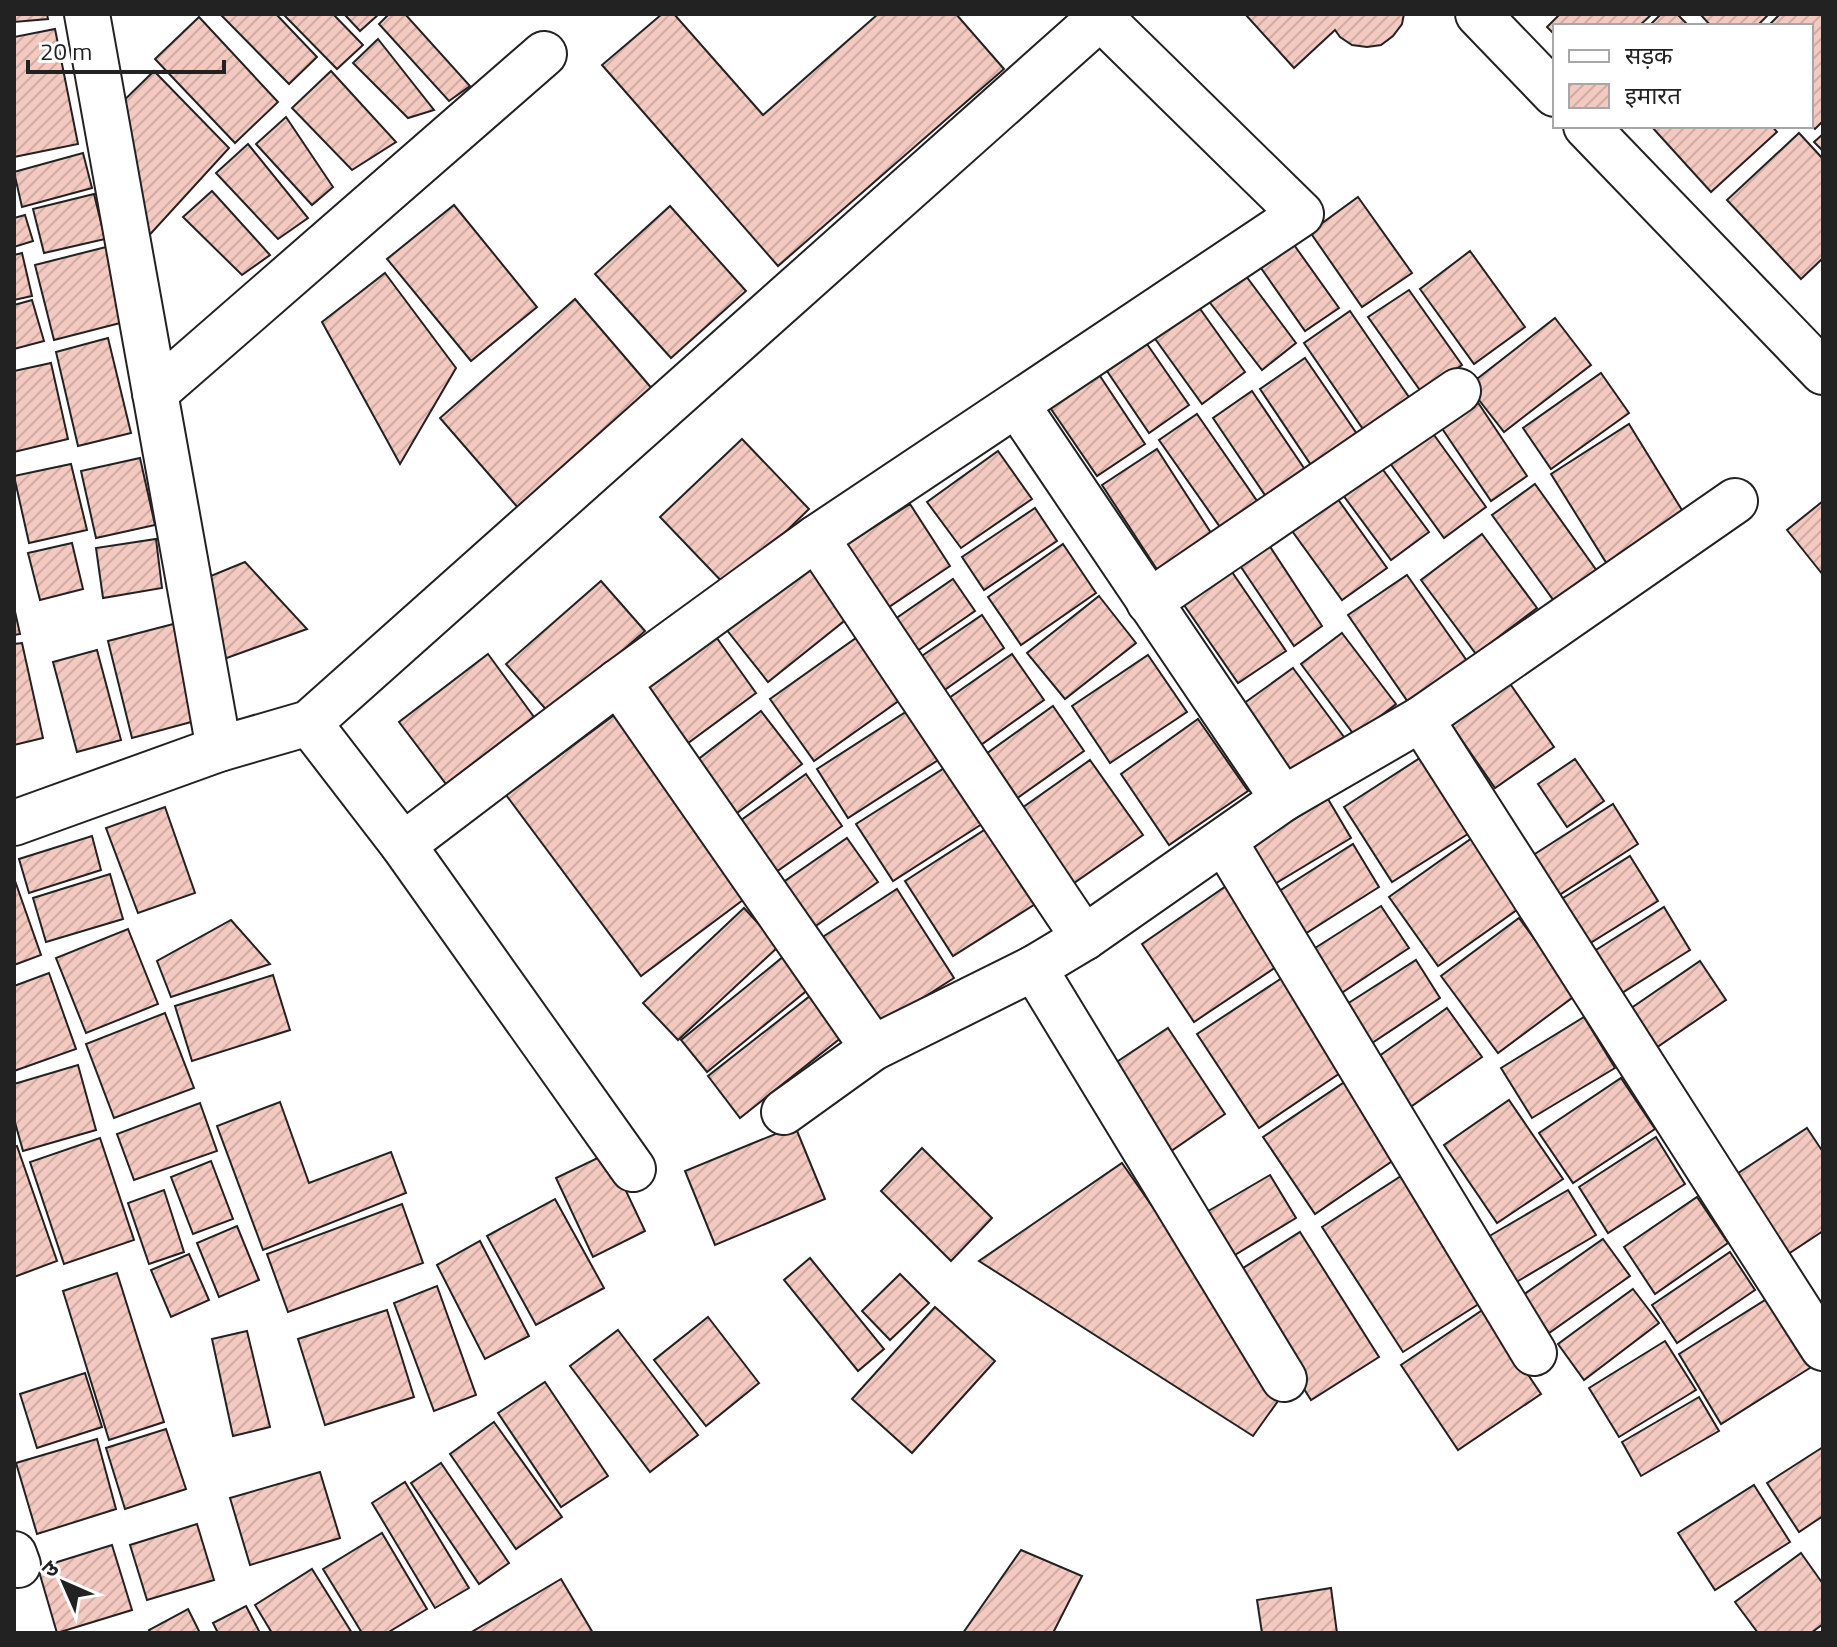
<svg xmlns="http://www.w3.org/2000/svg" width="1837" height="1647" viewBox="0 0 1837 1647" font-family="'Titillium Web','Noto Sans Devanagari',sans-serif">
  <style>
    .building { fill: url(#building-hatch); stroke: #222; stroke-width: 2 }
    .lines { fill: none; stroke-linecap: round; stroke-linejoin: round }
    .minor-casing { stroke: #222; stroke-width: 48 }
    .tertiary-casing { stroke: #222; stroke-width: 48 }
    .minor { stroke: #fff; stroke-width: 44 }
    .tertiary { stroke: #fff; stroke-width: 44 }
  </style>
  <defs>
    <pattern id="building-hatch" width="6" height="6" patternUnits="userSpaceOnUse" patternTransform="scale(2)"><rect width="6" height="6" fill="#f3c9c0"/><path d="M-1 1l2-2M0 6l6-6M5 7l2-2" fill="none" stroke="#d0aca5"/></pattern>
  </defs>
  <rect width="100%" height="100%" fill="#fff"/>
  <g class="building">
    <polygon points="14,14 47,14 48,19 14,22"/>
    <polygon points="220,14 276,14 317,57 289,84"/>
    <polygon points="283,14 333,14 363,45 337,69"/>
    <polygon points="344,14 379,14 360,31"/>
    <polygon points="389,14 405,14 470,86 449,101 379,24"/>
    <polygon points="662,14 674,14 763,115 878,14 956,14 1004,69 778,266 602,65"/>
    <polygon points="1245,14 1404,14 1402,24 1393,36 1381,45 1367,47 1352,45 1340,37 1335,30 1294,68"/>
    <polygon points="1560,14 1652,14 1639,26 1555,26 1555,35 1547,27"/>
    <polygon points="1661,14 1677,14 1689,26 1649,26"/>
    <polygon points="1700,14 1769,14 1757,26 1711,26"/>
    <polygon points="1780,14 1823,14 1823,121 1815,129 1811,126 1811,26 1768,26"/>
    <polygon points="199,17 278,102 235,143 155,59"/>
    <polygon points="55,29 78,144 14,157 14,37"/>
    <polygon points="378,39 434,110 408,118 353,63"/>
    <polygon points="154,71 229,148 144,241 108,116"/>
    <polygon points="331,71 396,142 352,170 292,108"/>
    <polygon points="286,117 333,187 312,205 256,144"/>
    <polygon points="1651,126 1772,126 1777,132 1711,192"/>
    <polygon points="1799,133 1823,159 1823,258 1801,279 1727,200"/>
    <polygon points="1823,134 1823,151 1814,142"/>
    <polygon points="248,144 308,218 278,239 216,173"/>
    <polygon points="83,153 92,188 22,207 14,172"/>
    <polygon points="212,191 270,255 242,275 183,217"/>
    <polygon points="94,194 105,239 44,253 33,209"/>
    <polygon points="1358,197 1412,273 1362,307 1310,232"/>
    <polygon points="454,205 537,307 471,361 387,259"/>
    <polygon points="670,206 746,291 671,358 595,274"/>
    <polygon points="25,215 33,241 14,247 14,218"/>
    <polygon points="1287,235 1339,308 1305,331 1254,258"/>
    <polygon points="110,246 128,321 54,340 35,265"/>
    <polygon points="1470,251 1525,327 1474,364 1420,289"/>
    <polygon points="22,253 32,296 14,300 14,255"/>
    <polygon points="1240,268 1296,343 1262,370 1204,295"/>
    <polygon points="385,273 456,368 400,464 322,322"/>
    <polygon points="1409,290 1462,365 1422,393 1368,317"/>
    <polygon points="1191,296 1245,372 1202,404 1148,329"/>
    <polygon points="575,299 654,391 519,509 440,418"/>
    <polygon points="32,300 44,341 14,349 14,305"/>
    <polygon points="1350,311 1413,403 1367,435 1304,343"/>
    <polygon points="1555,318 1591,365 1504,432 1468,386"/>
    <polygon points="108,338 131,433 78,446 56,352"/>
    <polygon points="1147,344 1189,405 1149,433 1107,371"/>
    <polygon points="1305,358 1357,434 1311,465 1260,389"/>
    <polygon points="51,363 68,439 14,452 14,371"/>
    <polygon points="1098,373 1145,444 1097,476 1049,406"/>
    <polygon points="1601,373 1629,413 1551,469 1523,428"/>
    <polygon points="1252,391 1310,477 1271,504 1213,418"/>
    <polygon points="1475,398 1527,476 1491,501 1439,424"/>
    <polygon points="1197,414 1264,511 1227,537 1159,440"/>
    <polygon points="1629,424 1685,515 1607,564 1551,474"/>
    <polygon points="1429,428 1486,507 1444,538 1387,459"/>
    <polygon points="742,439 809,509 728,588 660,517"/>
    <polygon points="1157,449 1213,536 1158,571 1102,485"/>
    <polygon points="998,451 1032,499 961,548 927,502"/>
    <polygon points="140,458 155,525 96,538 81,471"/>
    <polygon points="1375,459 1429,532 1391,560 1337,487"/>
    <polygon points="71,464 87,530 29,543 14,476"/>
    <polygon points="1535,484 1597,571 1554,601 1492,515"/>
    <polygon points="1332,491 1387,568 1342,600 1287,524"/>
    <polygon points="1823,501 1823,575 1787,530"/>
    <polygon points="910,504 950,566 883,611 841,548"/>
    <polygon points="1035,508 1057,541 984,590 962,557"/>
    <polygon points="1482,534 1537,608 1476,654 1421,580"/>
    <polygon points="156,539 162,588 103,598 96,548"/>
    <polygon points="1267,542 1322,626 1294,646 1237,561"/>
    <polygon points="72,543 83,589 40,600 28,553"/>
    <polygon points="1063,544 1096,593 1021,645 988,597"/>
    <polygon points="803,561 848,618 768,682 722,624"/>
    <polygon points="245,562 307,629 224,659 196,582"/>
    <polygon points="1232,572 1286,651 1238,683 1184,605"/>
    <polygon points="1407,575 1467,661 1408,702 1348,615"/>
    <polygon points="953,579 975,611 907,658 885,626"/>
    <polygon points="601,581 645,631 550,714 506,664"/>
    <polygon points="1099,596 1136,643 1065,699 1027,653"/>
    <polygon points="14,607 20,634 14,635"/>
    <polygon points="982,615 1004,648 936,696 913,662"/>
    <polygon points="181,622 206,718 132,738 108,641"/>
    <polygon points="1342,633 1396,704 1355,736 1301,664"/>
    <polygon points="714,634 756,693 680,749 637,690"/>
    <polygon points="856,638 900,700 814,761 770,699"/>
    <polygon points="22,643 43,738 14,745 14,644"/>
    <polygon points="97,650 121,740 77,752 53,662"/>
    <polygon points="488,654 534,717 446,784 399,722"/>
    <polygon points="1012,654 1044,700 971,752 939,705"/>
    <polygon points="1148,655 1187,712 1110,763 1072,706"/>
    <polygon points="1293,668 1344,737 1294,774 1243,704"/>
    <polygon points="1504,675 1554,747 1495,788 1445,716"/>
    <polygon points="1053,706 1084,751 1009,804 979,759"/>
    <polygon points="912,708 943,757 848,818 817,769"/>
    <polygon points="621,710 755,891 641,976 506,795"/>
    <polygon points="761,711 802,764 733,816 692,764"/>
    <polygon points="1198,719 1248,791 1169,845 1121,774"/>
    <polygon points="1423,756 1471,832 1392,882 1344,807"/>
    <polygon points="1575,759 1604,801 1567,827 1538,784"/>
    <polygon points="1090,760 1143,835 1074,883 1022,808"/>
    <polygon points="946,767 982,824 893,881 856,824"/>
    <polygon points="806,774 842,826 773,874 737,823"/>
    <polygon points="1328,799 1351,838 1268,888 1244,849"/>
    <polygon points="1613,804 1638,844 1553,899 1527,859"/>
    <polygon points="165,807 195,893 138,913 106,828"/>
    <polygon points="989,827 1037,903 953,956 905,881"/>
    <polygon points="92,836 101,870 29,893 19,859"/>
    <polygon points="847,838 878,882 810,930 779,885"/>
    <polygon points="1472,838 1521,907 1438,966 1389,897"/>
    <polygon points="1353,844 1379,887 1300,937 1273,895"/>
    <polygon points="1630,856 1658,901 1579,950 1552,905"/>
    <polygon points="110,874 123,919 46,942 33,898"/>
    <polygon points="14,878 41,955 14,965"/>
    <polygon points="1232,882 1285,961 1194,1022 1142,944"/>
    <polygon points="897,889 954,978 876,1028 818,940"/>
    <polygon points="1381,906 1409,948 1340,994 1312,950"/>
    <polygon points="1664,907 1690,950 1614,998 1588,955"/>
    <polygon points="744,908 779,946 678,1040 643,1003"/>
    <polygon points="1519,918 1576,995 1498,1053 1441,976"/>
    <polygon points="231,920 270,964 171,997 157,961"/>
    <polygon points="128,929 158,1004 86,1033 56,958"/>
    <polygon points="784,956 810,988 707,1072 681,1040"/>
    <polygon points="1416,960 1440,998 1372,1043 1347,1004"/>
    <polygon points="1700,961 1726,1000 1650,1052 1624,1013"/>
    <polygon points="1291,972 1352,1065 1259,1128 1197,1034"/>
    <polygon points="49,973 76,1049 14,1071 14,986"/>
    <polygon points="273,975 290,1030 192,1061 175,1006"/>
    <polygon points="810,996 842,1037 740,1118 708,1076"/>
    <polygon points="1447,1008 1482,1057 1409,1108 1375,1059"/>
    <polygon points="165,1013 194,1088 114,1118 86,1044"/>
    <polygon points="1584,1017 1615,1068 1532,1118 1501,1068"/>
    <polygon points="1168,1028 1225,1114 1161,1158 1103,1071"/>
    <polygon points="78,1065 96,1130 23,1151 14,1119 14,1084"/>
    <polygon points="1352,1077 1404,1153 1315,1214 1263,1137"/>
    <polygon points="1621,1078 1655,1129 1573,1183 1539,1133"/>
    <polygon points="1509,1100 1563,1179 1497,1223 1444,1145"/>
    <polygon points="280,1102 309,1183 391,1152 406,1193 263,1250 217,1126"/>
    <polygon points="200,1103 217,1151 134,1180 117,1134"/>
    <polygon points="795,1126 825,1199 715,1245 685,1171"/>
    <polygon points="1807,1128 1823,1152 1823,1231 1779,1260 1726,1181"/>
    <polygon points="1656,1137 1685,1184 1608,1233 1579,1187"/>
    <polygon points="100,1138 134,1240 64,1264 30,1162"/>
    <polygon points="17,1146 57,1261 14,1277 14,1147"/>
    <polygon points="922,1148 992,1218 951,1261 881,1191"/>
    <polygon points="608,1153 645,1231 593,1257 556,1178"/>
    <polygon points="211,1161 233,1219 193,1234 171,1177"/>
    <polygon points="1122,1163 1283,1394 1253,1436 979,1261"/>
    <polygon points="1412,1169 1493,1295 1403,1352 1322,1227"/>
    <polygon points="1270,1175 1296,1218 1225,1261 1198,1217"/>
    <polygon points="164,1190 184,1252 149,1264 128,1203"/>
    <polygon points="1568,1190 1596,1235 1513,1284 1486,1238"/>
    <polygon points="1697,1197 1728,1243 1655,1294 1624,1247"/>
    <polygon points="555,1199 604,1288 536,1325 487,1236"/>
    <polygon points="402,1204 423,1263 288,1312 267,1254"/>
    <polygon points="237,1226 259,1280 219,1297 197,1243"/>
    <polygon points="1300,1232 1379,1357 1311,1400 1232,1275"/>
    <polygon points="1603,1239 1630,1276 1549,1333 1523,1295"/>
    <polygon points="480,1241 529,1336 485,1359 437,1265"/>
    <polygon points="1730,1252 1755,1290 1677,1343 1652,1305"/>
    <polygon points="189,1254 209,1300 171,1317 151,1270"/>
    <polygon points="810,1258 884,1349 858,1371 784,1280"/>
    <polygon points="117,1273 164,1422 109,1440 63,1291"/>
    <polygon points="900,1274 929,1303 890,1340 862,1311"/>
    <polygon points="437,1286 476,1395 434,1411 394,1303"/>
    <polygon points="1633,1289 1659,1323 1584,1380 1558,1344"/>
    <polygon points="1770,1297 1813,1366 1721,1424 1679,1354"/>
    <polygon points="935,1307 995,1361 912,1453 852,1399"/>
    <polygon points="1484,1309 1541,1394 1458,1450 1401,1365"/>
    <polygon points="387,1310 414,1397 325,1425 298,1339"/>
    <polygon points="708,1317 759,1383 706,1426 654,1360"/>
    <polygon points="618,1330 698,1435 650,1472 570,1366"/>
    <polygon points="247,1331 270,1427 233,1436 212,1339"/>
    <polygon points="1665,1341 1696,1390 1619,1437 1589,1388"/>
    <polygon points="85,1373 102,1427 37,1448 20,1394"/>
    <polygon points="545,1382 608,1476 561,1507 498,1413"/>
    <polygon points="1699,1397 1719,1431 1641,1476 1622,1442"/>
    <polygon points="494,1422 562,1517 516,1549 450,1454"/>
    <polygon points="166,1429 186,1489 125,1509 106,1448"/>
    <polygon points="97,1439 116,1509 37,1534 16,1463"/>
    <polygon points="1823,1447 1823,1516 1799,1532 1767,1483"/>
    <polygon points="441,1463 509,1563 479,1584 411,1483"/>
    <polygon points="320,1472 340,1538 250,1565 230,1498"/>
    <polygon points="405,1482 469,1588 435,1608 372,1503"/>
    <polygon points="1754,1485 1790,1542 1715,1590 1678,1533"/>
    <polygon points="197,1524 214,1580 147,1600 130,1545"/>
    <polygon points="382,1533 427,1609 387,1633 362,1633 323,1569"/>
    <polygon points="112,1545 132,1610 57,1633 38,1568"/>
    <polygon points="1021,1550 1082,1576 1053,1633 963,1633"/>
    <polygon points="1801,1553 1823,1584 1823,1624 1811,1633 1758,1633 1735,1602"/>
    <polygon points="312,1569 352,1633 272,1633 255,1605"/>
    <polygon points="561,1579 593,1633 470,1633"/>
    <polygon points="1331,1588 1337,1633 1262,1633 1257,1600"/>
    <polygon points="246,1606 260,1633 218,1633 213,1623"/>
    <polygon points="188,1609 200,1633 151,1633 149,1630"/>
  </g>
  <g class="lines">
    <defs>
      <g id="minor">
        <polyline points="87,14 219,749"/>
        <polyline points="1478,14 1555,94"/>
        <polyline points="1586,126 1823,372"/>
        <polyline points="155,393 544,54"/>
        <polyline points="1017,405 1283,799"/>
        <polyline points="816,538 1084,938"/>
        <polyline points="1149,602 1458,391"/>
        <polyline points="618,682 873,1048"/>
        <polyline points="1421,719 1823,1348"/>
        <polyline points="309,723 403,845 633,1169"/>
        <polyline points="1224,841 1534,1353"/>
        <polyline points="403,845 618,682 816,538 1301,214 1100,17"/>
        <polyline points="1034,968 1284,1379"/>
        <polyline points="784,1112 873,1048 1034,968 1084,938 1283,799 1421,719 1735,501"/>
        <polyline points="14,1554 18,1565"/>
      </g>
      <polyline id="tertiary" points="14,823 219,749 309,723 1104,14"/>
    </defs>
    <use href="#minor" class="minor-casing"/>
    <use href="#tertiary" class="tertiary-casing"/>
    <use href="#minor" class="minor"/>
    <use href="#tertiary" class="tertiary"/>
  </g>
  <rect width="1837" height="1647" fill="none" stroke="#222222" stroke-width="32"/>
  <rect x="1553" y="24" width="260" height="104" fill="#ffffff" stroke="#a7a7a7" stroke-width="2"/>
  <rect x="1569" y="50" width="40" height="12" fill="#ffffff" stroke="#a7a7a7" stroke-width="2"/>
  <text x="1625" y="64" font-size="24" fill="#222222">सड़क</text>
  <rect x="1569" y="84" width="40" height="24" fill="url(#building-hatch)" stroke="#a7a7a7" stroke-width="2"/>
  <text x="1625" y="104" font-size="24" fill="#222222">इमारत</text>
  <g transform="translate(64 1583) rotate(315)" stroke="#ffffff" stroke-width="6" paint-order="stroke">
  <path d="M0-6L14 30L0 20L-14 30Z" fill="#222222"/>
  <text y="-12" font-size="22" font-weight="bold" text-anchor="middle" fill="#222222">उ</text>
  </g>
  <path d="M28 60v12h196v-12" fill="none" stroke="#222222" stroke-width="4"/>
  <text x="40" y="60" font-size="24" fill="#222222" stroke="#ffffff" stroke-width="6" paint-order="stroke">20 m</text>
</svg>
